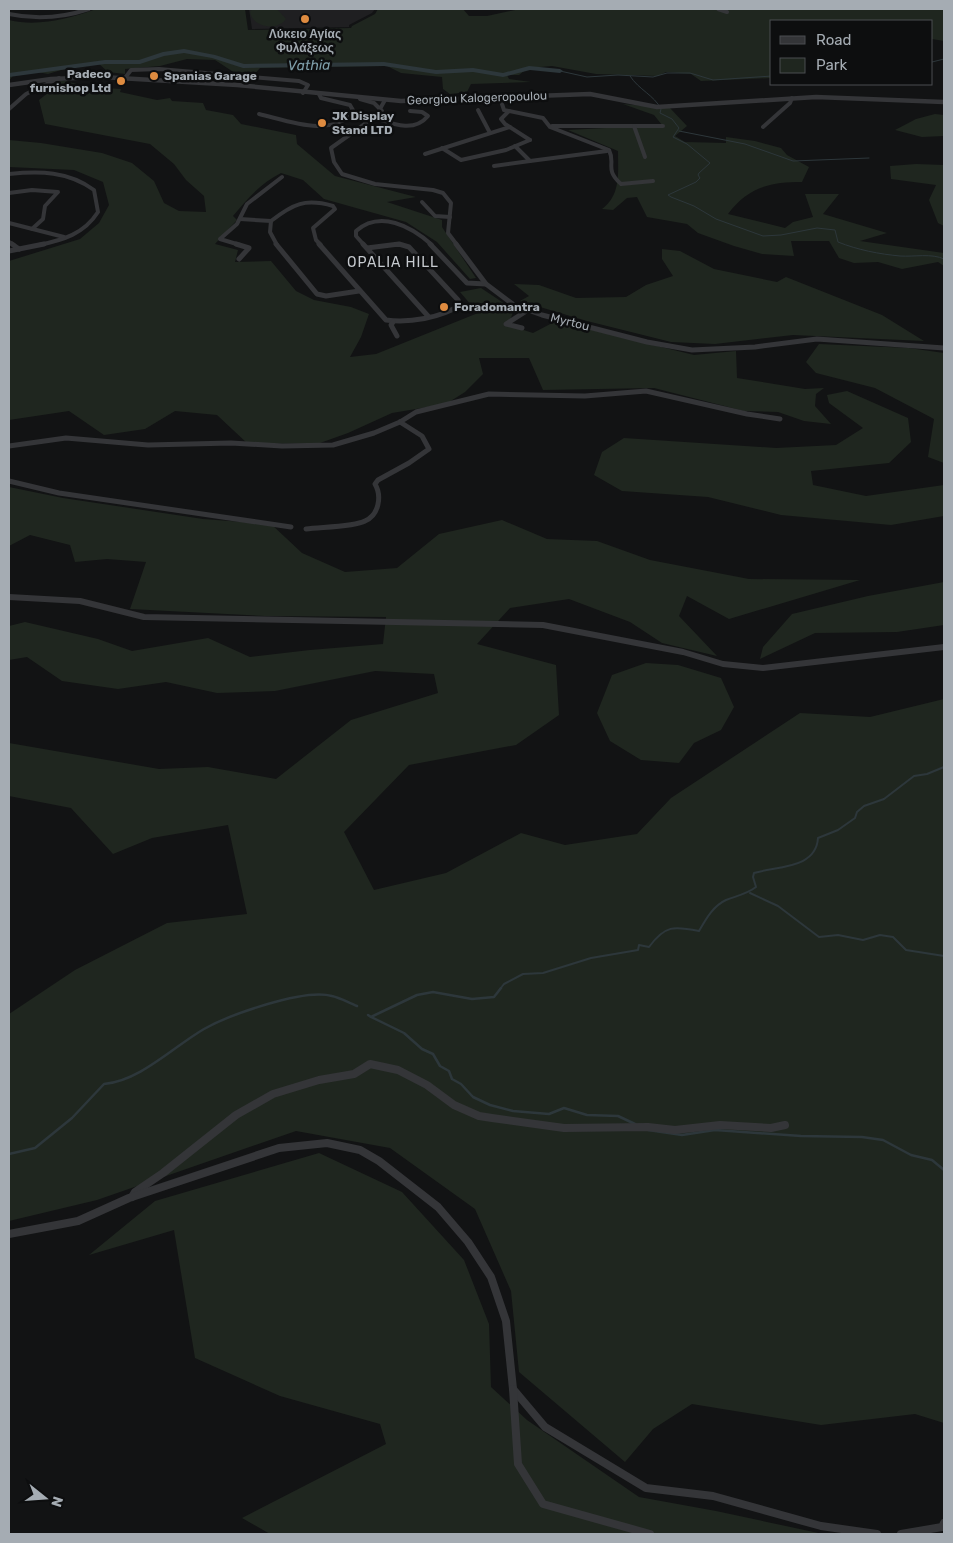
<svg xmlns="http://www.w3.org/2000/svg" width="953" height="1543" viewBox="0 0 953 1543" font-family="Rubik,sans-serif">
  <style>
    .built { fill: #1f1f21 }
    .green { fill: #1f261f }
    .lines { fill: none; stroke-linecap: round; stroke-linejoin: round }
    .stream-far2 { stroke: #2d373b; stroke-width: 1 }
    .stream-far1 { stroke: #2d373b; stroke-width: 2 }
    .stream { stroke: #2d373b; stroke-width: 2.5 }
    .river { fill: #2d373b; fill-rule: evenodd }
    .minor-far3 { stroke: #343538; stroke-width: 4 }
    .minor-far2 { stroke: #343538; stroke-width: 5 }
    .minor-far1 { stroke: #343538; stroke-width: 6 }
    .minor { stroke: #343538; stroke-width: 8 }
    .tertiary { stroke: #343538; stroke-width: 4.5 }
    .poi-dot { fill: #de8b40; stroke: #0d0e0f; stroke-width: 2 }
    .labels { text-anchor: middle; stroke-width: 5; stroke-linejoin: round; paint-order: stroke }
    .far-poi-label { font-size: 12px; font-weight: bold; fill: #a5acb3; stroke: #0d0e0f; text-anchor: start }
    .far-street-label { font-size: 12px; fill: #a5acb3; stroke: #0d0e0f }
    .far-water-label { font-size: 14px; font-style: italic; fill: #7f9fab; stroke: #0d0e0f }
    .far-neighbourhood-label { font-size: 14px; letter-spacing: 1px; fill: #c6cacf; stroke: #0d0e0f }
  </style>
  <rect width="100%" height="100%" fill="#121314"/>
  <polygon class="built" points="249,9 375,9 372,13 349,25 349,27 252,29"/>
  <g class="green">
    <path d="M96 9H245L248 30 351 28 352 26 375 14 378 9H463L469 16H487L520 9H944V41L932 39V21H772V78L701 81 691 74 666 72 658 76 596 74 552 66 528 68 519 75H507L509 79 531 82 471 84 467 92 450 94 443 89 442 77 401 73 387 66 260 68 253 76 238 75 215 60 187 59 160 66 125 69V74L108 72 98 63 81 64 48 74 37 72 14 74 9 81V20C37 27 69 19 96 9Z"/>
    <path d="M253 9H277L286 19C277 32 251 27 250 11Z"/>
    <path d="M61 80 89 87 121 89 120 92 157 100 170 98 172 101 203 103 206 110 233 115 241 124 296 135 297 144 335 176 416 197 387 202 442 220V227L476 278 470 279 437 242 406 222 324 199 303 180 281 173C261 183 247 199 233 216L237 220 215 244 238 250 235 262 271 261 296 291 314 300 351 307 369 314 361 337 350 357 376 354 478 313 460 292 481 288 514 310 508 325 533 333 556 321 694 355 736 351 737 378 805 389 824 388 816 394 815 406 831 424 804 421 778 412 744 411 654 388 543 390 529 358H479L483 374 465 392 446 404 392 413 348 433 320 443 248 444 217 415 175 411 145 429 104 435 69 411 9 420V261L80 239 99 223 109 205 103 182 74 170 9 167V140L41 143 102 153 132 163 154 181 164 203 179 211 206 212 204 196 186 180 174 164 150 144 45 124 39 100 53 89 52 85Z"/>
    <path d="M623 104 670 108 687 126 675 136 685 142 726 143V137L755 141 781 148 787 155 809 167 802 182C770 182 748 187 728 214L785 228 793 222 813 217 805 194H839L823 214 887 233 860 241 944 253V266L938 262 902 269 878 262 854 263 839 258 829 241H791L794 256 762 254 734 246 698 233 687 224 647 217 637 197 627 198 613 210 602 209C621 195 618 173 618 151L568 130 662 125 654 115Z"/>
    <polygon points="935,114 944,115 944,136 922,137 895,130 916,119"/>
    <polygon points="916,164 944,165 944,226 938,223 929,200 936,185 891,179 890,166"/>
    <polygon points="662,249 680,251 714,269 777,282 786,277 882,315 924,341 793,335 715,344 671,342 587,321 520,301 529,296 514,284 539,285 576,298 626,297 646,285 673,276 662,259"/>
    <polygon points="819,344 909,348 944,353 944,463 928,457 934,419 875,388 816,373 806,362"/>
    <polygon points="847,391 908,418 911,442 889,463 811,471 813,485 866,496 944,485 944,516 891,525 781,515 708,497 622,491 594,475 602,452 624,438 776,448 836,445 863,428 829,403 827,395"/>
    <polygon points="9,487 63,498 203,519 271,524 302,553 345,572 397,568 439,534 502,520 547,539 597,541 650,560 749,579 860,580 729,619 687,596 679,616 717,656 662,643 630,622 569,599 510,608 477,644 556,665 559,715 516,745 409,765 344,832 374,890 446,873 521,833 565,845 637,834 671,798 800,713 870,717 944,699 944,1423 915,1414 821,1425 692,1404 653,1429 625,1462 519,1372 511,1291 475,1209 390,1148 296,1131 97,1200 9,1221 9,1014 75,970 167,923 247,914 228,825 152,838 113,854 71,808 9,796 9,743 159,769 208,767 276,779 351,720 438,693 434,674 375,671 275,691 217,693 166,682 118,689 62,681 27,657 9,660 9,626 25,622 98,639 132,651 208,638 250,657 310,650 383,644 386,617 265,616 130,609 146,562 107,559 75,562 70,545 30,535 9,546"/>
    <polygon points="944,582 944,625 897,632 815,633 760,659 763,647 792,614 868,596"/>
    <polygon points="646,663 678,665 721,678 734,707 721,730 694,743 679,763 641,760 610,741 597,713 612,675"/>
    <polygon points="319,1153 402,1192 464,1260 489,1324 491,1387 527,1420 639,1497 716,1511 823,1534 270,1534 242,1518 386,1444 380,1424 280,1396 195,1358 174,1230 89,1255 155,1201"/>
  </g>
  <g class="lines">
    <g class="stream-far2">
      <polyline points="932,62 944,59"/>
      <polyline points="560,71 587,77 618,75 653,77 667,73 690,73 713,80 772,76"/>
      <path d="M630 76C639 90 654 95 661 109L660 113 672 119 679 128 673 137 687 144 710 163 699 173 698 175 700 178 696 182 668 195 671 197 694 206 716 219 763 236 781 235 817 228 835 230 838 242C858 250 879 254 900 256 914 257 932 253 944 259"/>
      <polyline points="679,131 745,144 793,161 869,158"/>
    </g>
    <g class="stream-far1">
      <polyline points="750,893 778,906 819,937 838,935 863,940 880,935 893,937 906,950 944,956"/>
      <path d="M500 989 504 984 523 974 543 973 591 958 638 950 639 945 649 947C665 925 674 926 699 931 706 919 713 906 726 900 736 896 747 894 756 887L753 877 754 873C777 866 816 869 818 838L838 830 855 818 857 812 864 806 884 799 914 776 927 774 944 767"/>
    </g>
    <g class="stream">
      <polyline points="368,1015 371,1017 417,995 433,992 472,999 494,997 501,988"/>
      <polyline points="371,1017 404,1033 422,1049 433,1054 440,1066 449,1071 452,1079 461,1084 473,1097 490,1105 513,1111 549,1114 564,1108 587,1115 618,1116 635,1124"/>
      <polyline points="648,1130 682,1135 715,1130 801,1136 862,1137 883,1140 911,1155 932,1160 944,1170"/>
      <path d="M9 1154 35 1148 72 1118 104 1084C140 1081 173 1047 204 1029 229 1015 304 988 332 996 341 998 349 1003 357 1006"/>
    </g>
    <polygon class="river" points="184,49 215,55 244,64 384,62 436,70 473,68 503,73 529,66 560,69 563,71 560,73 530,70 503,77 473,72 436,74 384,66 243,68 212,58 184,53 164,56 140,64 105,64 9,77 9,73 105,60 139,60 163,52"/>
    <g class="minor-far3">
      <polyline points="718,9 727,12"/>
      <path d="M9 14C37 20 62 18 89 9"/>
      <polyline points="125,78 131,70 159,69 299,81 308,85 303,93"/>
      <path d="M500 98 504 110 543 118 550 127 609 150C616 164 604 169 621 184L653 181"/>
      <polyline points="360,99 374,103 382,111"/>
      <polyline points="385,100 376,116 331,148 334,162 342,174 375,184 433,190 443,193 451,203 448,233 457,245"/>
      <polyline points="9,109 26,94 59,78"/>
      <polyline points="478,110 490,133"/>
      <polyline points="509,111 501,119 505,124 530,140"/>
      <path d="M259 114C289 121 330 138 354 112L350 105 321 98 319 94"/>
      <path d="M375 118C393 124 414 133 428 116L422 112 410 111"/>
      <polyline points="552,126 663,126"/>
      <polyline points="634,126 645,157"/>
      <polyline points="763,127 790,103 792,98"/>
      <polyline points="442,148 461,160 506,150 530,140"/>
      <polyline points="425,154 510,127"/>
      <polyline points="530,161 607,151"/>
      <polyline points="494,166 530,161 515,146"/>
      <path d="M9 174C40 171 68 171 94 190L98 212C84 234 63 240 39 245"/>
      <polyline points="9,193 32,190 58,192 45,206 43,219 32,229"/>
      <polyline points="422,202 435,216 450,217"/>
      <polyline points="240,219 271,221"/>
      <polyline points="9,223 64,237"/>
      <polyline points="9,242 14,245"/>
      <polyline points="240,245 220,239 237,224 247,204 282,177"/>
      <path d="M277 245 270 232 271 221C293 204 305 198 333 206L335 209 313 228 316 240 321 245"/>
      <path d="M364 245 356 236V231C380 210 411 226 432 245"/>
      <polyline points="389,245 403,245"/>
    </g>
    <g class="minor-far2">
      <polyline points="12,244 19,249"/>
      <polyline points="236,244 249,248 239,259"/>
      <polyline points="276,244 317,294 326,296 359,291"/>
      <path d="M319 244 386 320C409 323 441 318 460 305L458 300 409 247 399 244 367 248"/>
      <polyline points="363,244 428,316"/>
      <polyline points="430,244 467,283 486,284"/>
      <polyline points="456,244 486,284 514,305 542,315 647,342 692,350 755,347 817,339 944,348"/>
      <polyline points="9,251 44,244"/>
      <polyline points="393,322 391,325 397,336"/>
      <polyline points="522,328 506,324 528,310"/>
      <polyline points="9,446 66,438 148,445 231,443 282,446 333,445 374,433 400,422 416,412 489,394 585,396 646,391 747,414 780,419"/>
      <polyline points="9,481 59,493 291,527"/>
      <path d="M306 529C320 527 354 527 365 521 379 515 382 496 375 484L378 480 409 463 429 449 422 436 400 422"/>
    </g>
    <polyline class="minor-far1" points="9,597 80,601 144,617 543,625 683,652 723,664 763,668 944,647"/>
    <g class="minor">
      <polyline points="132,1197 135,1192 163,1173 236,1115 273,1094 319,1080 354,1074 370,1064 398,1070 427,1085 454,1105 479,1116 492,1118 564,1128 648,1127 675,1130 720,1125 771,1128 785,1125"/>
      <polyline points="9,1234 78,1221 129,1198 279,1148 327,1143 360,1150 379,1161 438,1207 468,1242 491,1277 506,1321 513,1389 545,1427 646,1488 713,1496 821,1526 877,1534"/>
      <polyline points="513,1389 518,1464 543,1504 650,1534"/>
      <polyline points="901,1534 942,1527 944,1523"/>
    </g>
    <polyline class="tertiary" points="9,85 51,79 102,77 237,85 401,101 590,94 657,107 816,97 944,102"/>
  </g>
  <g class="poi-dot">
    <circle cx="305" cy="19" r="5"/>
    <circle cx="154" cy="76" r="5"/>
    <circle cx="121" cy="81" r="5"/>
    <circle cx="322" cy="123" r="5"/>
    <circle cx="444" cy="307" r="5"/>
  </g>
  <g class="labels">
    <g class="far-poi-label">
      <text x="305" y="38" text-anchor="middle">Λύκειο Αγίας<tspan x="305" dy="14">Φυλάξεως</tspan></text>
      <text x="111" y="78" text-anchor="end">Padeco<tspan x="111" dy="14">furnishop Ltd</tspan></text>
      <text x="164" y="80">Spanias Garage</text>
      <text x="332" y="120">JK Display<tspan x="332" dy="14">Stand LTD</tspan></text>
      <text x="454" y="311">Foradomantra</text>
    </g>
    <g class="far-street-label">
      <text transform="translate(477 98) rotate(-2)" y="4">Georgiou Kalogeropoulou</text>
      <text transform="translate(570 322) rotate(14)" y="4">Myrtou</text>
    </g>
    <g class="far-water-label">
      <text transform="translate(309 65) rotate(-1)" y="5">Vathia</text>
    </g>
    <g class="far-neighbourhood-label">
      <text x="393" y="267">OPALIA HILL</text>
    </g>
  </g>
  <rect width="953" height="1543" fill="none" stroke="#a5acb3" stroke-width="20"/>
  <rect x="770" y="20" width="162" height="65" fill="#0d0e0f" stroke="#4a4d51"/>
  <rect x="780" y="36" width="25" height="8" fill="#343538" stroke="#4a4d51"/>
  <text x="816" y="45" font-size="15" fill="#a5acb3">Road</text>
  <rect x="780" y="58" width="25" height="15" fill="#1f261f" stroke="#4a4d51"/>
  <text x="816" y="70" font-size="15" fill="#a5acb3">Park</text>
  <g transform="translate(45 1498) rotate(107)" stroke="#0d0e0f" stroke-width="4" paint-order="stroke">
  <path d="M0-4L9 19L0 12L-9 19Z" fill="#a5acb3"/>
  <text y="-8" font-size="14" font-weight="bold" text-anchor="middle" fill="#a5acb3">N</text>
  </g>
</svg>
